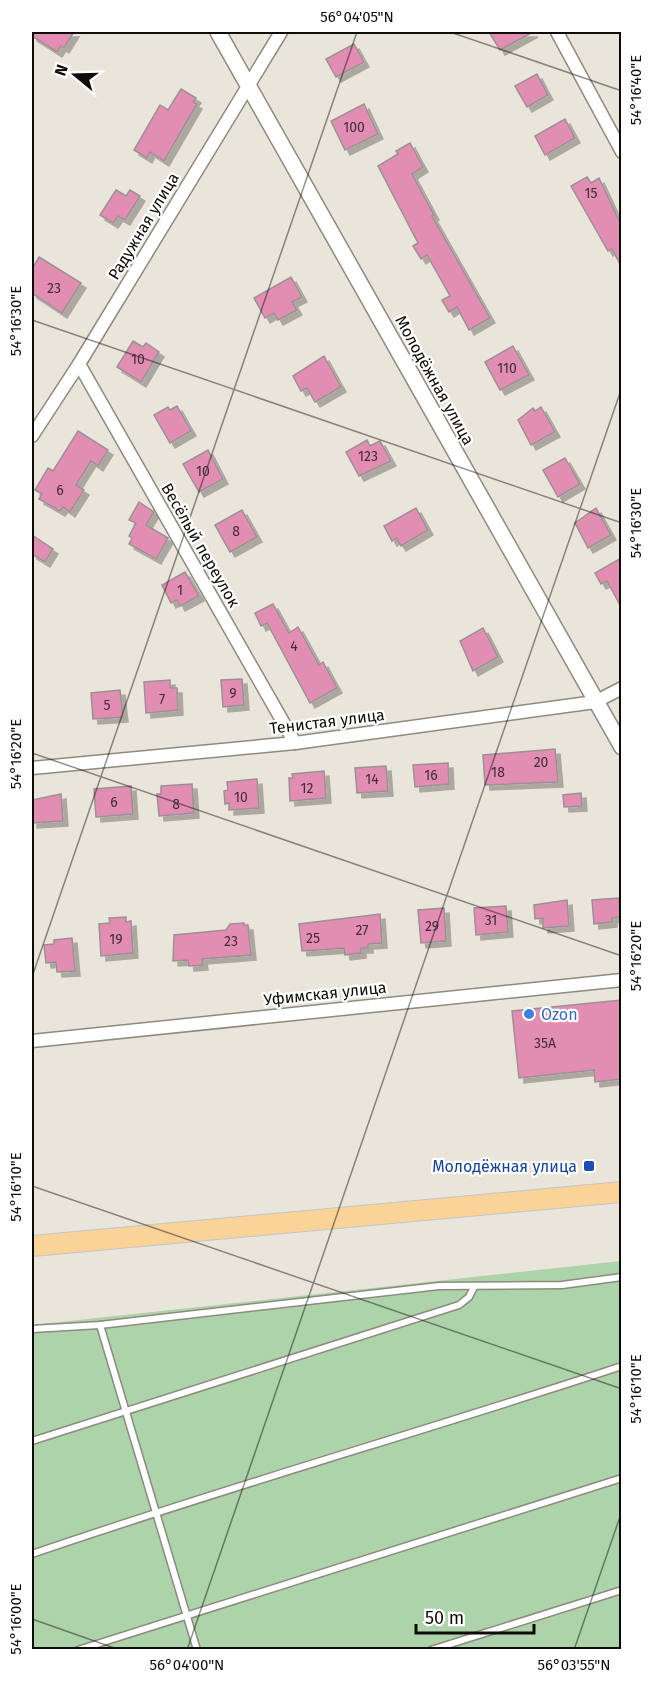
<svg xmlns="http://www.w3.org/2000/svg" width="653" height="1681" viewBox="0 0 653 1681" font-family="'Fira Sans',sans-serif">
  <style>
    .garden { fill: #add3aa }
    .building { fill: #e28eb3; stroke: #9d9095; stroke-width: 1.5; filter: url(#shadow) }
    .lines { fill: none; stroke-linecap: round; stroke-linejoin: round }
    .service-casing { stroke: #8e8a7f; stroke-width: 9 }
    .minor-casing { stroke: #8e8a7f; stroke-width: 15 }
    .tertiary-casing { stroke: #8e8a7f; stroke-width: 18 }
    .primary-casing { stroke: #c5c5c4; stroke-width: 22 }
    .service { stroke: #fff; stroke-width: 6 }
    .minor { stroke: #fff; stroke-width: 12 }
    .tertiary { stroke: #fff; stroke-width: 15 }
    .primary { stroke: #fad399; stroke-width: 20 }
    .ticks { fill: none; stroke: #0e0c08; stroke-width: 1.5; stroke-opacity: 0.45 }
    .shop-dot { fill: #3f7fe0; stroke: #fff; stroke-width: 2 }
    .transit-dot { fill: #1a4fb4; stroke: #fff; stroke-width: 2 }
    .labels { text-anchor: middle; stroke-width: 4.5; stroke-linejoin: round; paint-order: stroke }
    .number-label { font-size: 14px; fill: #432c33 }
    .street-label { font-size: 16px; fill: #0e0c08; stroke: #fff }
    .shop-label { font-size: 16px; fill: #366cbe; stroke: #fff; text-anchor: start }
    .transit-label { font-size: 16px; fill: #164399; stroke: #fff; text-anchor: end }
    .neatline { fill: none; stroke: #0e0c08; stroke-width: 2 }
    .ticks-label { font-size: 15px; text-anchor: middle; fill: #0e0c08 }
  </style>
  <defs>
    <filter id="shadow"><feDropShadow dx="5" dy="5" stdDeviation="0" flood-color="#0004"/></filter>
  </defs>
  <rect width="100%" height="100%" fill="#eae5da"/>
  <polygon class="garden" points="621,1261 621,1649 32,1649 32,1325"/>
  <g class="building">
    <polygon points="32,32 74,32 64,48 61,46 57,52 32,36"/>
    <polygon points="489,32 533,32 500,50"/>
    <polygon points="354,44 364,62 336,77 326,59"/>
    <polygon points="537,74 548,95 527,107 515,86"/>
    <polygon points="181,89 196,98 193,102 197,104 164,161 150,152 147,158 134,150 160,105 168,110"/>
    <polygon points="364,104 378,134 345,150 331,121"/>
    <polygon points="565,119 575,138 545,155 535,136"/>
    <polygon points="410,143 423,167 412,174 434,215 432,216 490,318 469,330 457,307 449,312 442,300 450,296 427,255 421,259 413,246 418,243 378,166 398,154 396,151"/>
    <polygon points="587,177 591,183 599,178 621,225 621,266 612,249 608,251 571,186"/>
    <polygon points="116,190 126,196 130,190 140,196 125,220 118,216 113,223 100,215"/>
    <polygon points="39,257 81,283 62,313 32,293 32,269"/>
    <polygon points="291,277 302,297 292,302 297,310 278,320 274,313 265,318 254,298"/>
    <polygon points="133,341 143,347 146,343 159,352 141,382 117,367"/>
    <polygon points="513,346 529,375 500,390 485,362"/>
    <polygon points="324,356 341,387 315,402 307,388 301,391 293,376"/>
    <polygon points="177,406 191,431 170,443 154,415 168,407 170,410"/>
    <polygon points="541,407 555,432 531,445 518,420 533,408 535,411"/>
    <polygon points="78,431 108,450 98,466 91,461 76,485 84,490 70,512 63,507 60,511 39,499 42,494 35,490 48,468 53,471"/>
    <polygon points="367,440 370,446 380,441 391,461 359,476 346,452"/>
    <polygon points="208,450 223,479 199,492 183,464"/>
    <polygon points="565,458 580,484 558,497 543,470"/>
    <polygon points="139,502 154,512 146,525 168,538 156,559 129,544 132,538 129,536 136,523 129,520"/>
    <polygon points="416,508 428,530 401,546 396,538 392,541 384,526"/>
    <polygon points="596,508 611,535 588,548 575,523"/>
    <polygon points="242,510 257,537 230,552 215,525"/>
    <polygon points="32,535 53,549 45,562 32,554"/>
    <polygon points="621,558 621,607 607,581 601,584 595,573"/>
    <polygon points="185,572 199,596 180,606 177,600 171,603 162,585"/>
    <polygon points="273,604 289,633 298,627 319,665 323,662 337,688 310,703 267,623 261,626 255,613"/>
    <polygon points="483,628 498,657 473,671 460,641"/>
    <polygon points="242,679 244,705 223,707 221,680"/>
    <polygon points="170,680 170,688 177,688 178,710 146,713 144,682"/>
    <polygon points="120,690 123,717 93,719 91,693"/>
    <polygon points="555,749 558,782 485,785 483,755"/>
    <polygon points="448,763 449,784 415,787 413,765"/>
    <polygon points="386,766 388,791 357,793 355,768"/>
    <polygon points="324,771 326,798 290,801 289,778 293,778 292,774"/>
    <polygon points="257,779 259,808 229,810 229,803 225,804 224,791 228,790 227,782"/>
    <polygon points="192,784 194,813 159,816 157,794 161,794 161,786"/>
    <polygon points="131,786 133,814 96,817 94,789"/>
    <polygon points="581,793 582,806 564,807 563,795"/>
    <polygon points="61,794 63,821 32,823 32,800"/>
    <polygon points="619,898 620,917 612,918 612,922 594,924 592,900"/>
    <polygon points="567,900 569,926 543,928 543,918 535,919 534,905"/>
    <polygon points="506,906 508,932 476,935 474,908"/>
    <polygon points="444,908 446,941 421,943 418,910"/>
    <polygon points="380,914 382,943 368,944 368,948 361,948 361,953 345,955 344,948 302,951 299,924"/>
    <polygon points="126,917 126,922 131,921 133,953 101,956 99,924 110,923 109,918"/>
    <polygon points="244,923 244,925 248,925 251,955 202,959 203,965 189,966 188,960 173,961 174,935 226,930 230,924"/>
    <polygon points="72,938 75,971 57,972 56,962 46,963 44,945 54,944 54,940"/>
    <polygon points="621,1000 621,1079 595,1082 594,1070 519,1078 512,1011"/>
  </g>
  <g class="lines">
    <defs>
      <g id="service">
        <polyline points="100,1325 197,1650"/>
        <polyline points="32,1329 100,1325 439,1286 562,1285 622,1277"/>
        <polyline points="32,1441 459,1305 469,1297 474,1287"/>
        <path d="M32 1554C227 1487 425 1431 622 1366"/>
        <polyline points="78,1650 622,1478"/>
        <polyline points="431,1650 622,1590"/>
      </g>
      <g id="minor">
        <polyline points="557,32 622,152"/>
        <polyline points="79,364 295,743"/>
        <polyline points="32,436 79,364 281,32"/>
        <polyline points="32,768 295,743 595,702 622,688"/>
        <polyline points="32,1041 622,980"/>
      </g>
      <polyline id="tertiary" points="218,32 622,747"/>
      <polyline id="primary" points="32,1246 622,1192"/>
    </defs>
    <use href="#service" class="service-casing"/>
    <use href="#minor" class="minor-casing"/>
    <use href="#tertiary" class="tertiary-casing"/>
    <use href="#primary" class="primary-casing"/>
    <use href="#service" class="service"/>
    <use href="#minor" class="minor"/>
    <use href="#tertiary" class="tertiary"/>
    <use href="#primary" class="primary"/>
  </g>
  <path class="ticks" d="M450 32 622 91M32 320 622 523M32 753 622 956M32 977 357 32M32 1186 622 1389M32 1619 120 1650M187 1650 622 387M574 1650 622 1511"/>
  <circle class="shop-dot" cx="529" cy="1014" r="6"/>
  <rect class="transit-dot" x="583" y="1160" width="12" height="12" rx="3"/>
  <g class="labels">
    <g class="number-label">
      <text x="354" y="132">100</text>
      <text x="591" y="198">15</text>
      <text x="54" y="293">23</text>
      <text x="138" y="364">10</text>
      <text x="507" y="373">110</text>
      <text x="368" y="461">123</text>
      <text x="203" y="476">10</text>
      <text x="60" y="495">6</text>
      <text x="236" y="536">8</text>
      <text x="180" y="595">1</text>
      <text x="294" y="651">4</text>
      <text x="233" y="698">9</text>
      <text x="162" y="704">7</text>
      <text x="107" y="710">5</text>
      <text x="541" y="767">20</text>
      <text x="498" y="777">18</text>
      <text x="431" y="780">16</text>
      <text x="372" y="784">14</text>
      <text x="307" y="793">12</text>
      <text x="241" y="802">10</text>
      <text x="114" y="807">6</text>
      <text x="176" y="809">8</text>
      <text x="491" y="925">31</text>
      <text x="432" y="931">29</text>
      <text x="362" y="935">27</text>
      <text x="313" y="943">25</text>
      <text x="116" y="944">19</text>
      <text x="231" y="946">23</text>
      <text x="545" y="1048">35А</text>
    </g>
    <g class="street-label">
      <text transform="translate(143 226) rotate(-59)" y="6">Радужная улица</text>
      <text transform="translate(435 380) rotate(61)" y="6">Молодёжная улица</text>
      <text transform="translate(201 545) rotate(60)" y="6">Весёлый переулок</text>
      <text transform="translate(327 721) rotate(-7)" y="6">Тенистая улица</text>
      <text transform="translate(325 993) rotate(-6)" y="6">Уфимская улица</text>
    </g>
    <g class="shop-label">
      <text x="541" y="1020">Ozon</text>
    </g>
    <g class="transit-label">
      <text x="577" y="1172">Молодёжная улица</text>
    </g>
  </g>
  <rect width="653" height="1681" fill="none" stroke="#ffffff" stroke-width="66"/>
  <g transform="translate(75 75) rotate(289)" stroke="#ffffff" stroke-width="4.5" paint-order="stroke">
  <path d="M0-4.5L10 22L0 15L-10 22Z" fill="#0e0c08"/>
  <text y="-9" font-size="16" font-weight="bold" text-anchor="middle" fill="#0e0c08">N</text>
  </g>
  <path d="M416 1624v9h118v-9" fill="none" stroke="#0e0c08" stroke-width="3"/>
  <text x="425" y="1624" font-size="18" fill="#0e0c08" stroke="#ffffff" stroke-width="4.5" paint-order="stroke">50 m</text>
  <rect x="33" y="33" width="587" height="1615" class="neatline"/>
  <g class="ticks-label">
    <text x="357" y="22">56°04'05"N</text>
    <text transform="translate(636 90) rotate(-90)" y="5">54°16'40"E</text>
    <text transform="translate(16 321) rotate(-90)" y="5">54°16'30"E</text>
    <text transform="translate(636 523) rotate(-90)" y="5">54°16'30"E</text>
    <text transform="translate(16 754) rotate(-90)" y="5">54°16'20"E</text>
    <text transform="translate(636 956) rotate(-90)" y="5">54°16'20"E</text>
    <text transform="translate(16 1187) rotate(-90)" y="5">54°16'10"E</text>
    <text transform="translate(636 1389) rotate(-90)" y="5">54°16'10"E</text>
    <text transform="translate(16 1619) rotate(-90)" y="5">54°16'00"E</text>
    <text x="187" y="1670">56°04'00"N</text>
    <text x="574" y="1670">56°03'55"N</text>
  </g>
</svg>
